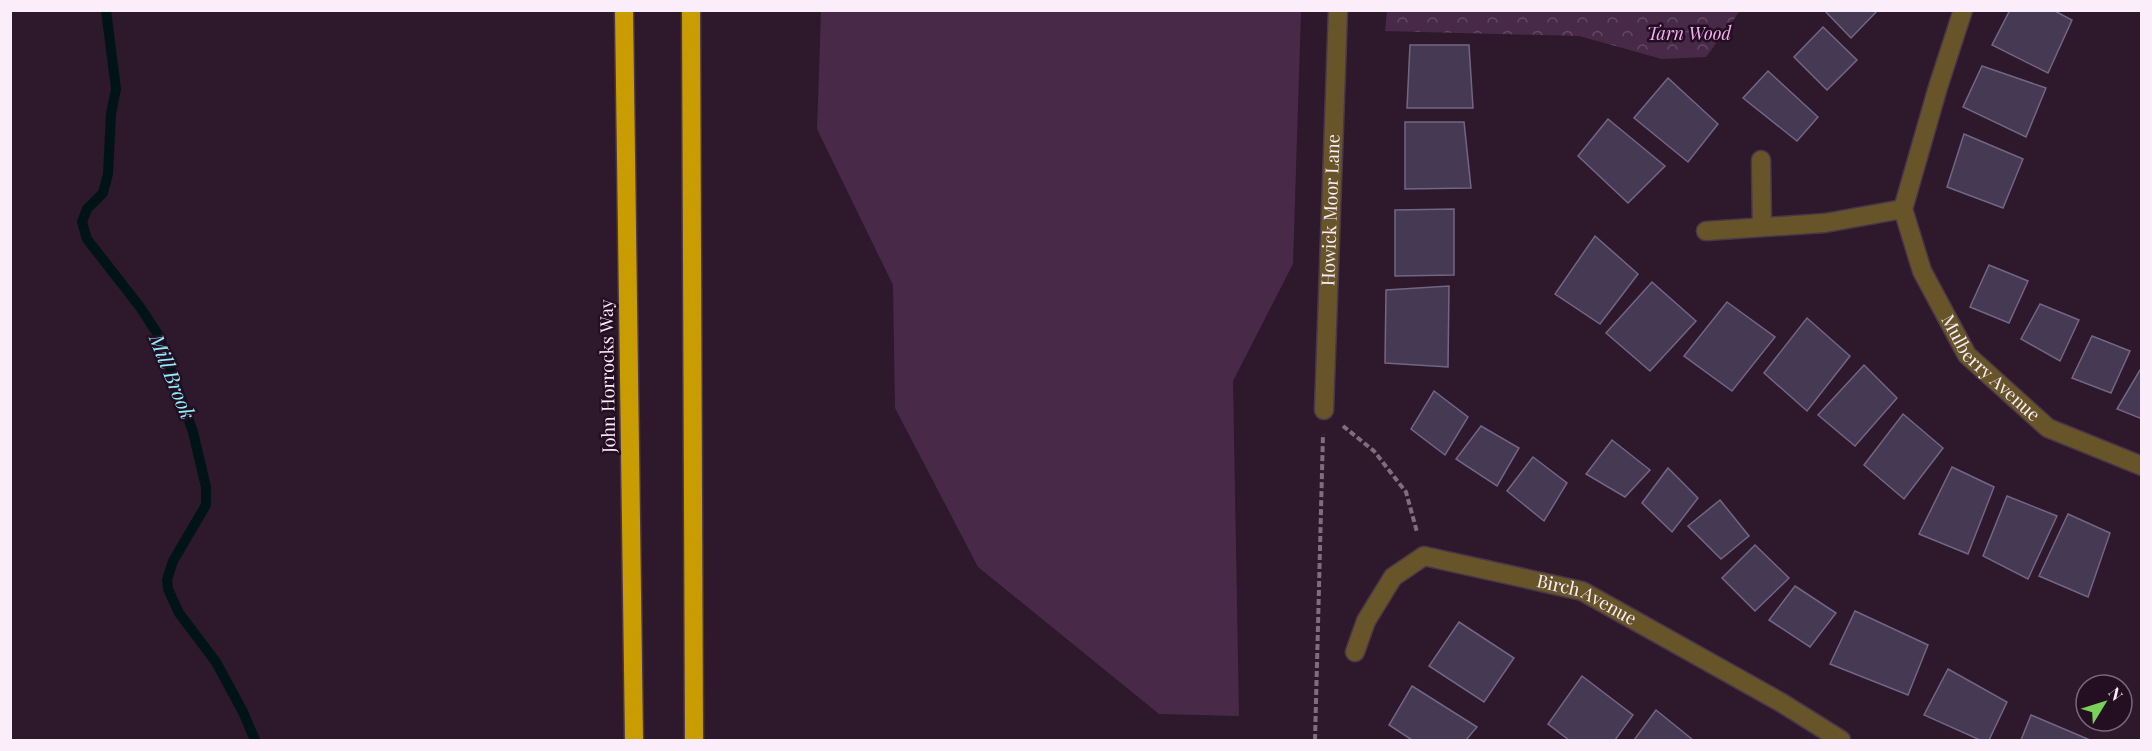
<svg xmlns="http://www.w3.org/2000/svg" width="2152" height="751" viewBox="0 0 2152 751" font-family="'Playfair Display',serif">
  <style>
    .forest { fill: url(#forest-crowns) }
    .park { fill: #482a48 }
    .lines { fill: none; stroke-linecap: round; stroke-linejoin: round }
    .stream { stroke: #001418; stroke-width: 10 }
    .building { fill: #453954; stroke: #736684; stroke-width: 1.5 }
    .minor-casing { stroke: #4a3649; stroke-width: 21 }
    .highway-casing { stroke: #4a3649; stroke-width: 21 }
    .path { stroke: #7f6d7e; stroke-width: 4; stroke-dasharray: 6 3; stroke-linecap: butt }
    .minor { stroke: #675529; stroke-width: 18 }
    .highway { stroke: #c99c01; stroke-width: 18 }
    .labels { text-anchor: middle; stroke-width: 5; stroke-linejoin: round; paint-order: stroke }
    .park-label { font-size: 18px; font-style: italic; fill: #f5b1f3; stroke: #230e22 }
    .street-label { font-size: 18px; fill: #fcedfb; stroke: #230e22 }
    .water-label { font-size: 20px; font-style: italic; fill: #90f0ff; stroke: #230e22 }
  </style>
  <defs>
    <pattern id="forest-crowns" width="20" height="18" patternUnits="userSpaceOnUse" patternTransform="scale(1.5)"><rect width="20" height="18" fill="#482a48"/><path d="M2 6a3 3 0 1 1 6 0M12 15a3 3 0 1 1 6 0" fill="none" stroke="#634963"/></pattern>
  </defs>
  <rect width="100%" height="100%" fill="#2d182c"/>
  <polygon class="forest" points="1387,11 1387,10 1740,11 1706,57 1662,59 1579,36 1385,31"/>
  <polygon class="park" points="821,11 1301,11 1293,264 1233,381 1239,716 1159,714 978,567 895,408 893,285 817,129"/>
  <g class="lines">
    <polyline class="stream" points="106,10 116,89 111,114 108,174 103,193 87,209 82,222 87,239 140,307 159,336 193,432 206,487 206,505 173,561 167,580 168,589 179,613 216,662 243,712 255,740"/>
  </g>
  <g class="building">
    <polygon points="1824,10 1878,10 1851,38"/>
    <polygon points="2010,10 2053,10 2072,20 2048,73 1992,45"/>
    <polygon points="1823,27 1857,60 1827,90 1794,57"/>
    <polygon points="1410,45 1469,45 1473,108 1407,108"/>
    <polygon points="1982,66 2046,88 2026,137 1963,107"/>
    <polygon points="1768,71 1818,117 1797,141 1743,98"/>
    <polygon points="1668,78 1718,124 1688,162 1634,118"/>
    <polygon points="1608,119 1665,166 1628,203 1578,156"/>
    <polygon points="1405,122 1464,122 1471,188 1405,189"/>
    <polygon points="1964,134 2023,159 2003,208 1947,187"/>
    <polygon points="1454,209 1454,275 1395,276 1395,210"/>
    <polygon points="1595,236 1638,274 1600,324 1555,294"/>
    <polygon points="1989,265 2028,281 2009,323 1970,307"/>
    <polygon points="1652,282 1696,321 1650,371 1606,333"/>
    <polygon points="1449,286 1448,367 1385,363 1386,290"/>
    <polygon points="1727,302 1775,337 1732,391 1684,356"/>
    <polygon points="2040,304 2079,320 2060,361 2021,339"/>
    <polygon points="1807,318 1850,356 1807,411 1764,373"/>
    <polygon points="2092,336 2130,351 2111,393 2072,378"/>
    <polygon points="1864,365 1897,398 1855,446 1818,415"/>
    <polygon points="2140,370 2142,371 2142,419 2117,409"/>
    <polygon points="1434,391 1468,417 1445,455 1411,429"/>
    <polygon points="1903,414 1943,448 1904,499 1864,465"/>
    <polygon points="1481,426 1519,448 1497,486 1456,459"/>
    <polygon points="1612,440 1650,470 1625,497 1586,474"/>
    <polygon points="1533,457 1567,483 1544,521 1507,491"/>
    <polygon points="1952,467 1994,487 1968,554 1919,534"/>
    <polygon points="1668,468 1698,498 1672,532 1642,503"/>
    <polygon points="2007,496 2057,516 2028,579 1983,556"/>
    <polygon points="1720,500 1749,536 1721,559 1688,526"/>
    <polygon points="2068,514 2110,533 2088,597 2039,576"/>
    <polygon points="1755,545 1789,578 1755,611 1722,578"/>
    <polygon points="1795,586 1836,613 1810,647 1769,620"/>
    <polygon points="1855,611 1928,645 1908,695 1830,664"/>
    <polygon points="1459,622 1514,658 1484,702 1429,666"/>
    <polygon points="1948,669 2007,702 1989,740 1980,740 1924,715"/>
    <polygon points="1582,676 1633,715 1615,740 1569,740 1548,724"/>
    <polygon points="1412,686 1477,727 1466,740 1412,740 1389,725"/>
    <polygon points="1656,710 1693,740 1634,740"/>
    <polygon points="2031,715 2090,740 2021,740"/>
  </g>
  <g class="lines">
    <defs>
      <g id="minor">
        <path id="s1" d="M1963 10 1938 87 1903 209 1922 271 1967 355 2048 428 2142 466"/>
        <polyline points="1761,160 1762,227"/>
        <polyline points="1706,231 1825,223 1903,209"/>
        <path id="s2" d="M1324 410 1338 10"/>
        <path id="s3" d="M1355 652 1366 621 1393 577 1424 556 1582 591 1782 703 1841 740"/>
      </g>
      <g id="highway">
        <polyline points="624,10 634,740"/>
        <polyline points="691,10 694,740"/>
      </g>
    </defs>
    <use href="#minor" class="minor-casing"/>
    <use href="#highway" class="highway-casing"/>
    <g class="path">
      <polyline points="1487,10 1503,10"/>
      <polyline points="1343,426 1374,451 1406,492 1417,532"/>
      <polyline points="1315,740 1323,434"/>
    </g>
    <use href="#minor" class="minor"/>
    <use href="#highway" class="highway"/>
  </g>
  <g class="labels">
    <g class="park-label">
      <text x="1689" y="40">Tarn Wood</text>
    </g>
    <g class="street-label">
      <text dy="6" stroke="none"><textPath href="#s2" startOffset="200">Howick Moor Lane</textPath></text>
      <text dy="6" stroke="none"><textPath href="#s1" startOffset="393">Mulberry Avenue</textPath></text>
      <text transform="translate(608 376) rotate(-91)" y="6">John Horrocks Way</text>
      <text dy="6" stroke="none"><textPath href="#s3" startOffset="291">Birch Avenue</textPath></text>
    </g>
    <g class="water-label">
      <text transform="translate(172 377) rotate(68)" y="7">Mill Brook</text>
    </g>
  </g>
  <rect width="2152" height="751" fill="none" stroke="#fcedfb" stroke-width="24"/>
  <g transform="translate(2104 703) rotate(52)"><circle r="28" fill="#230e22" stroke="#7a6779" stroke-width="1.5"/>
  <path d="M0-4.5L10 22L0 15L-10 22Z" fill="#78d259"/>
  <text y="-9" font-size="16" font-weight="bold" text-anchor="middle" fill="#fcedfb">N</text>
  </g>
</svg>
